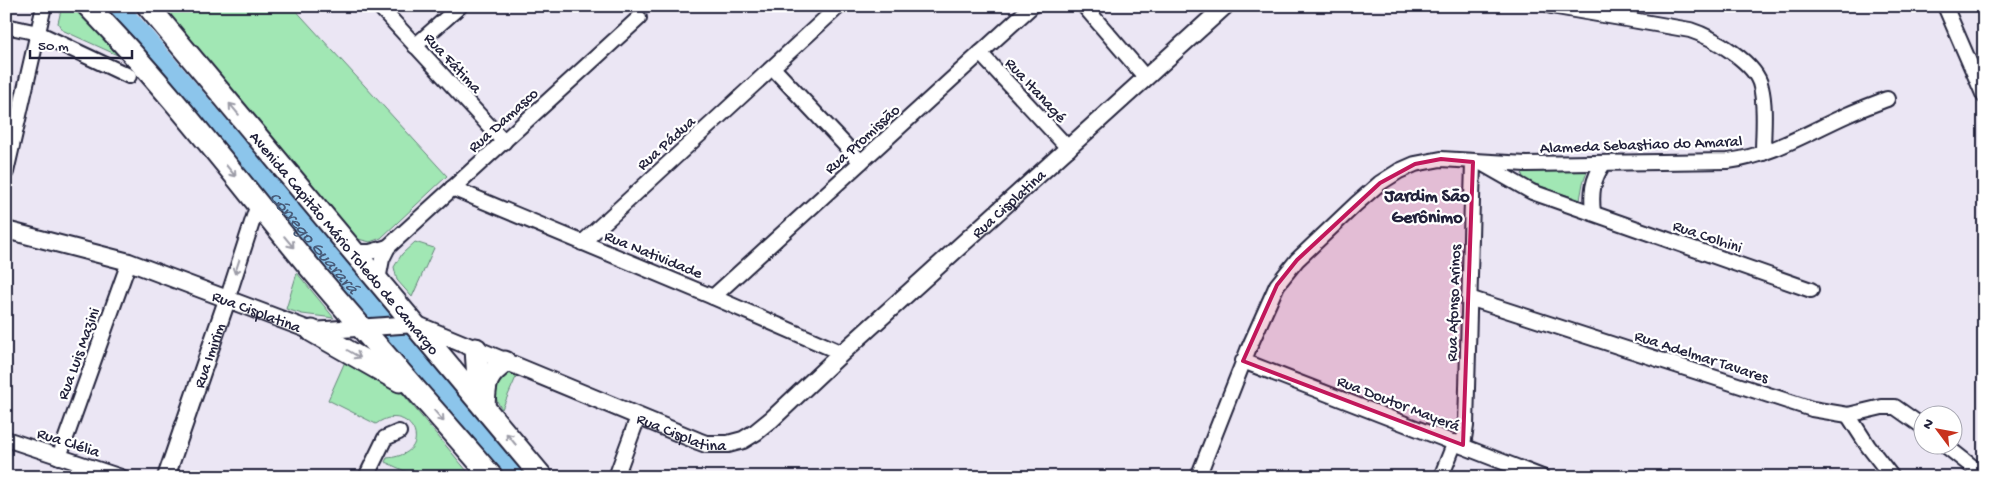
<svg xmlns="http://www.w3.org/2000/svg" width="1990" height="483" viewBox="0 0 1990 483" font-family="'Gochi Hand',sans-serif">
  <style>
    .green { fill: #a1e7b4; stroke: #628478 }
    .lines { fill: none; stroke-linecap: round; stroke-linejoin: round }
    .river { stroke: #8cc5eb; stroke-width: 25 }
    .minor-casing { stroke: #22223b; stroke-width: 18 }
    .tertiary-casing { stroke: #22223b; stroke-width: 20 }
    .primary-casing { stroke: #22223b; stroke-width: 25 }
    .minor { stroke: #fff; stroke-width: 14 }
    .tertiary { stroke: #fff; stroke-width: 16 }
    .primary { stroke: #fff; stroke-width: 21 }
    .oneway { stroke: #9c9ca7 }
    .marked { fill: #c2185b; fill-opacity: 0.2; stroke: #c2185b; stroke-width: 4; stroke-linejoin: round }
    .labels { text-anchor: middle; stroke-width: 4.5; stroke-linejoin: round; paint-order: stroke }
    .street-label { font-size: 16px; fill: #22223b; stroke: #fff }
    .neighbourhood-label { font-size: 18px; font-weight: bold; fill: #22223b; stroke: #fff }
    .water-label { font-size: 18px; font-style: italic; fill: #475b79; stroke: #fff }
  </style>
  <rect width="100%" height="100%" fill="#ebe6f4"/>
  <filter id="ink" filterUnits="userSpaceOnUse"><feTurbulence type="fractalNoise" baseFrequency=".02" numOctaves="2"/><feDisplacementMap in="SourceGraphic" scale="10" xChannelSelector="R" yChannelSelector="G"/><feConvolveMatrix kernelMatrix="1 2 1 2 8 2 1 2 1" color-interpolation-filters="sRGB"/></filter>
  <g filter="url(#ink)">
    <g class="green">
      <polygon points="62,6 74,6 126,59 62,30 58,23"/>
      <polygon points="160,6 292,6 447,176 381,238 370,242 358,239"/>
      <polygon points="1588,169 1583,183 1580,200 1524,180 1522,174 1525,171"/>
      <polygon points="415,242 434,248 412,297 397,280 394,267 402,254"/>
      <polygon points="297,273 334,318 302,314 286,309"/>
      <path d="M347 357 392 385 402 393 472 477H418L385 462 387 458C439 454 410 399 376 424L328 400Z"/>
      <path d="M511 373 517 375 502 409C492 397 492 378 511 373Z"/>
    </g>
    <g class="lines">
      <path class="river" id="s1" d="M114 6 402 345 518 477"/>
      <defs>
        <g id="minor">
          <polyline points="379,6 504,142"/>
          <polyline points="1084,6 1146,78"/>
          <path d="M1551 6 1690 30C1712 37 1757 63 1761 87 1766 108 1763 132 1763 153"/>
          <polyline points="1945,6 1984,96"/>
          <polyline points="6,26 38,33 129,76"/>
          <polyline points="415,46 460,6"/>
          <polyline points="980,53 1069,149"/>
          <polyline points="773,68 861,162"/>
          <polyline points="1481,163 1532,192 1811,290"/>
          <polyline points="6,172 44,6"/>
          <polyline points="452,188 713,297 842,353"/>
          <path d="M1593 213C1591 194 1592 179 1604 163"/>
          <polyline points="582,243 839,6"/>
          <polyline points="353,252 370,252 388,247"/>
          <polyline points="378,280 382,259 388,247 639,18"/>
          <polyline points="713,297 1032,6"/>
          <polyline points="1469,298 1812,409 1848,415 1882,407 1895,407 1922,426"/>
          <polyline points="227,300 258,204"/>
          <polyline points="1243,361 1542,477"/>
          <polyline points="1848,415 1868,446 1892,477"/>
          <polyline points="6,439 121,477"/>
          <polyline points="1463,445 1466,426 1473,162"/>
          <polyline points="1946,446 1984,476"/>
          <polyline points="59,457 129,262"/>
          <polyline points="366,477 385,438 399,432"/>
          <polyline points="616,477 638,417"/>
          <path d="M1198 477 1248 350 1277 285 1297 260 1356 204 1380 183 1399 171 1415 164 1441 159 1526 164 1728 161C1770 156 1809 132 1847 115 1860 109 1874 104 1887 99"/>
          <polyline points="1441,477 1455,442"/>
        </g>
        <g id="tertiary">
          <path id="s2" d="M6 230 129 262 312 331 415 324 698 441 706 444H728L743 440 756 432 772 419 842 353 1225 6"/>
          <path id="s3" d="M166 477 227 300"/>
        </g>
        <g id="primary">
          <path d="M88 6C167 87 236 178 308 265 368 337 431 406 492 477"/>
          <path id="s4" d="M148 6 542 477"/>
          <polyline points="312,331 400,381"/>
          <polyline points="476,349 479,394"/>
          <path d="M484 407C485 383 485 376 505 362"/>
        </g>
      </defs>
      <use href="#minor" class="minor-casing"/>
      <use href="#tertiary" class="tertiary-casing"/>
      <use href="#primary" class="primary-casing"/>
      <use href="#minor" class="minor"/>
      <use href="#tertiary" class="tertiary"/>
      <use href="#primary" class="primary"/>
    </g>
    <defs><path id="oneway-shaft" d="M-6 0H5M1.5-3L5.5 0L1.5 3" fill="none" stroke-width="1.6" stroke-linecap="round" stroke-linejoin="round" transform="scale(1.25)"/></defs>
    <g class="oneway">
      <use href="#oneway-shaft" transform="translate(234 109) rotate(-130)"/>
      <use href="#oneway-shaft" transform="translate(231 171) rotate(50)"/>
      <use href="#oneway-shaft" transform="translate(289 242) rotate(50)"/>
      <use href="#oneway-shaft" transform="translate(237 267) rotate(108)"/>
      <use href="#oneway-shaft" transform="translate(354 354) rotate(30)"/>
      <use href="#oneway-shaft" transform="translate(439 416) rotate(49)"/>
      <use href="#oneway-shaft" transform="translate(511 439) rotate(-130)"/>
    </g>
  </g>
  <path class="marked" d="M1441 159 1473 162 1463 445 1243 361 1277 285 1297 260 1380 183 1415 164Z"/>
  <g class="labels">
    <g class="street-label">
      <text transform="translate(454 62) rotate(47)" y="6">Rua Fátima</text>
      <text transform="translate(1037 89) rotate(47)" y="6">Rua Itanagé</text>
      <text transform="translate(502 119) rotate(-42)" y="6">Rua Damasco</text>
      <text transform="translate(861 138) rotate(-42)" y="6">Rua Promissão</text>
      <text transform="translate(665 142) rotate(-42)" y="6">Rua Pádua</text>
      <text transform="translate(1641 143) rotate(-2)" y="6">Alameda Sebastiao do Amaral</text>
      <text dy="6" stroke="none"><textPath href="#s2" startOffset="1134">Rua Cisplatina</textPath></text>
      <text transform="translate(1708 235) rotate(19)" y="6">Rua Colhini</text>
      <text dy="6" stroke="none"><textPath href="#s4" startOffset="308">Avenida Capitão Mário Toledo de Camargo</textPath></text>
      <text transform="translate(654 253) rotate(22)" y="6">Rua Natividade</text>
      <text transform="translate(1452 303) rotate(-88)" y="6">Rua Afonso Arinos</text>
      <text dy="6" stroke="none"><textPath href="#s2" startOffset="264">Rua Cisplatina</textPath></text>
      <text transform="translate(77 353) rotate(-70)" y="6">Rua Luis Mazini</text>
      <text dy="6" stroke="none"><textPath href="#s3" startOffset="129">Rua Imirim</textPath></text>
      <text transform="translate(1702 355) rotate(18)" y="6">Rua Adelmar Tavares</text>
      <text transform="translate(1399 402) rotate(21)" y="6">Rua Doutor Mayerá</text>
      <text dy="6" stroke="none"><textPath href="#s2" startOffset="714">Rua Cisplatina</textPath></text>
      <text transform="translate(69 441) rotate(18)" y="6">Rua Clélia</text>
    </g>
    <g class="neighbourhood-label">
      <text x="1427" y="201">Jardim São<tspan x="1427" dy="21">Gerônimo</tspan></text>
    </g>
    <g class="water-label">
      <text dy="6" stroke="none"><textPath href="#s1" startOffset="310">Córrego Guarará</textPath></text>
    </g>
  </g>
  <rect width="1990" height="483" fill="none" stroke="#fff" stroke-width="25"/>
  <rect x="12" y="12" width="1965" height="458" fill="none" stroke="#22223b" stroke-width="2" filter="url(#ink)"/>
  <g transform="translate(1938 430) rotate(302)"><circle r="24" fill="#ffffff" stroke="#a7a7b1"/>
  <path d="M0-4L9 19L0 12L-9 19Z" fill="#c8321e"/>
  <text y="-8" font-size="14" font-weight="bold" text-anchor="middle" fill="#22223b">N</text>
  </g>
  <path d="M30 50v8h102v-8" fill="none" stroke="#22223b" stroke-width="2.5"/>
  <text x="38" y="50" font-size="15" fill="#22223b" stroke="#ffffff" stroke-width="4" paint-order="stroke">50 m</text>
</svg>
